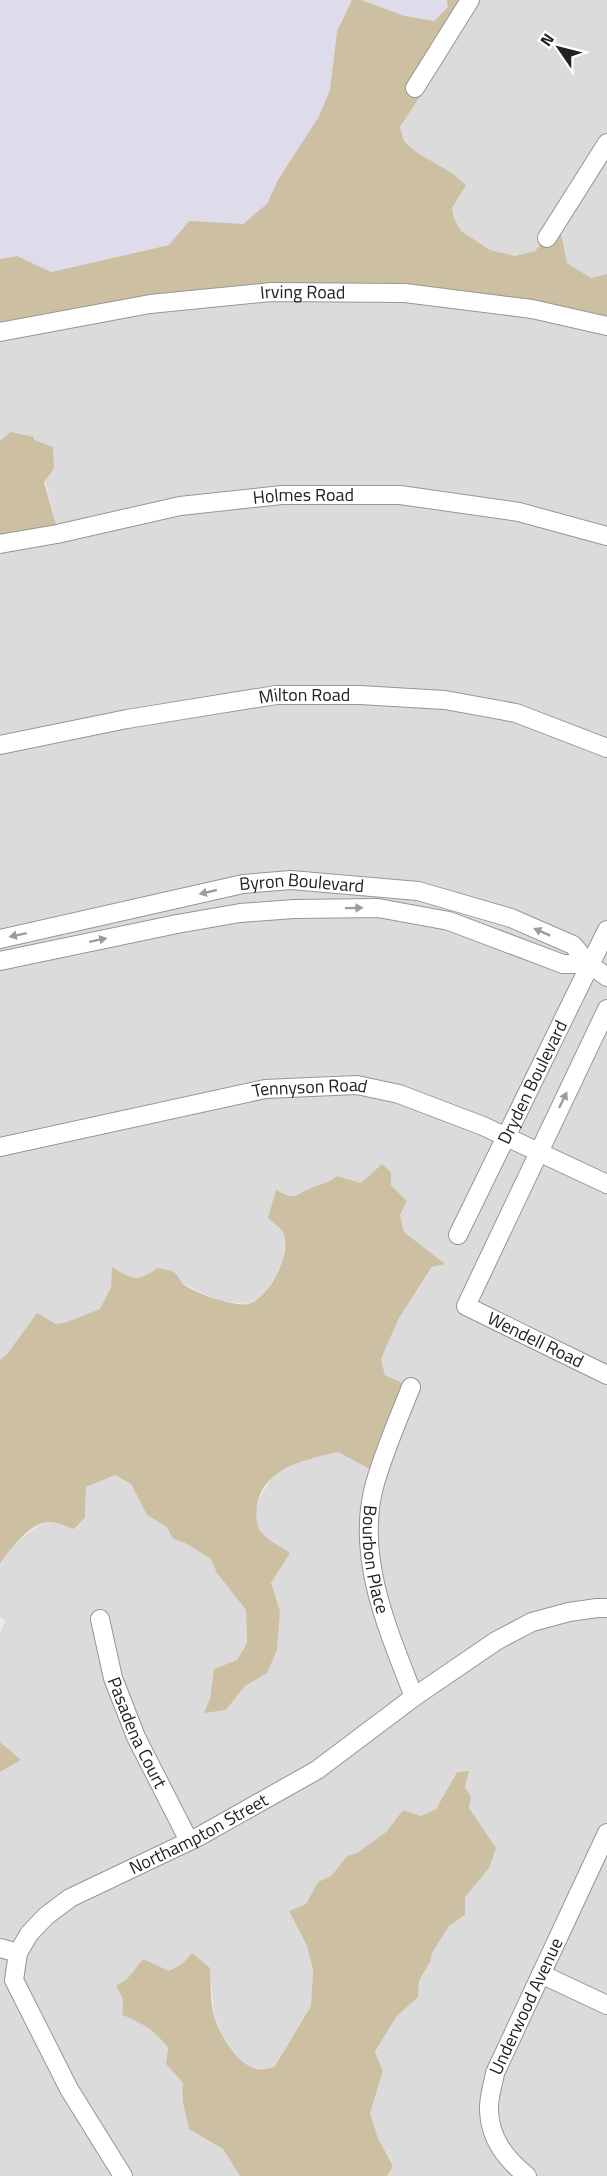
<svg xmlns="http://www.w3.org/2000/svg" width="607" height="2176" viewBox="0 0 607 2176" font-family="'Titillium Web',sans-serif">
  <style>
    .residential { fill: #dcdbdc }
    .industrial { fill: #dedcea }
    .forest { fill: #cdbfa2 }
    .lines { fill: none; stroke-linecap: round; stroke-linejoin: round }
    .minor-casing { stroke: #969696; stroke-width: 20 }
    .minor { stroke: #fff; stroke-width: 18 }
    .oneway { fill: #9c9c9c }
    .labels { text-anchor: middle; stroke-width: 6; stroke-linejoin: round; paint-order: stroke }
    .street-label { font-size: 18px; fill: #222; stroke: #fff }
  </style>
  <rect width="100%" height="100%" fill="#f1e9ec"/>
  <g class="residential">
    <polygon points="478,0 607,0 607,274 602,276 591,278 567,263 535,251 515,256 490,250 461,231 454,218 452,208 452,173 416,152 404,141 400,127 429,83"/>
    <polygon points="401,290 607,324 607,2176 387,2176 393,2165 378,2138 370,2113 383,2071 375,2053 396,2017 418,1997 419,1981 431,1960 432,1953 449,1926 465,1915 465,1897 489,1868 469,1808 471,1797 465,1787 469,1772 457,1772 436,1809 421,1816 403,1810 386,1832 357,1853 347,1856 332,1875 318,1882 306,1904 289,1911 307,1946 313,1970 311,2006 275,2066 268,2070 247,2066 226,2045 214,2014 210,1968 191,1954 182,1964 169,1971 143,1959 127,1979 116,1986 123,1999 122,2015 134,2019 160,2036 168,2048 166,2064 183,2083 181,2097 186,2111 189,2129 223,2149 240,2176 0,2176 0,1772 21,1760 0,1742 0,1634 5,1621 0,1617 0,1564 13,1545 43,1522 51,1522 75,1529 85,1518 86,1487 115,1475 131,1484 147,1515 167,1527 173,1539 185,1543 211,1559 217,1572 246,1610 247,1643 237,1660 214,1670 210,1699 205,1712 226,1710 245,1686 267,1673 280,1611 273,1591 263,1534 256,1522 258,1500 273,1476 306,1459 338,1452 377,1473 411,1387 385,1375 381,1359 399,1318 433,1267 444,1264 404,1232 400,1215 407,1201 391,1185 391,1172 382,1164 361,1183 337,1176 324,1186 312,1188 298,1196 291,1197 282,1231 285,1242 282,1266 263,1296 248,1304 220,1301 198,1291 182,1283 174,1272 157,1268 145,1277 130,1277 112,1268 111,1287 100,1309 67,1322 56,1324 8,1353 0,1360 0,541 58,531 34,438 0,441 0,329 159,300"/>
  </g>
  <g class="industrial">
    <polygon points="0,0 352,0 337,31 330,90 318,118 273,200 247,227 50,272 17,256 0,259"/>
    <polygon points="361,0 447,0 449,7 434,21 405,16"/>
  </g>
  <g class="forest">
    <polygon points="352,0 361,0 405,16 434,21 448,7 447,0 478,0 429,83 400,127 404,141 416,152 452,173 466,185 452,208 454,218 461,231 490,250 515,256 535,251 559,224 567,263 591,278 607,274 607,324 529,306 268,290 0,329 0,259 17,256 51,272 169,245 189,221 243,224 267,204 278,180 318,118 330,90 337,31"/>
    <polygon points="11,432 34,437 34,440 53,447 54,469 44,482 58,531 0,541 0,441"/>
    <path d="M382 1164 391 1172V1185L407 1201 400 1215 404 1232 445 1264 432 1267 399 1318 381 1359 385 1375 411 1387 377 1473 338 1452C307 1459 260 1469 257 1508 256 1518 256 1527 263 1534 270 1542 282 1547 290 1553L271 1583 280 1611 277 1650 267 1673 245 1686 226 1710 204 1713 210 1699 214 1669 237 1660 247 1643 246 1610 217 1573 211 1559 185 1543 173 1539 167 1527 147 1515 131 1484 115 1475 86 1487 85 1518 74 1529C66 1527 55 1521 46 1522 30 1524 8 1551 0 1564V1360L8 1353 37 1313 56 1324 67 1322 100 1309 111 1287 112 1267C132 1279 137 1283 157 1268 162 1269 171 1270 175 1273 178 1275 180 1281 183 1284 195 1293 233 1307 248 1304 270 1298 294 1251 282 1231 279 1226 272 1222 268 1218L276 1190C298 1201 292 1196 311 1188 323 1183 325 1185 337 1176L361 1183Z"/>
    <polygon points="0,1742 21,1760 0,1772"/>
    <path d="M469 1771 465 1787 471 1797 469 1808 496 1848 489 1868 465 1897V1915L449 1926 432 1953 431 1960 419 1981 418 1997 396 2017 375 2052 383 2071 370 2113 378 2138 393 2166 387 2176H240L223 2149 189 2129C186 2111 180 2101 183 2083L166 2064 168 2048C157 2032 141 2022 122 2015L123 1999 116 1986 127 1979 143 1959 169 1971 182 1964 192 1953 210 1968C211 1983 210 2001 214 2016 221 2038 245 2082 275 2066L311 2006 313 1970 307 1946 289 1911 306 1904 318 1882 332 1875 347 1856 357 1853 386 1832 403 1810 421 1816 436 1809 457 1772Z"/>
  </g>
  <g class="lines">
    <defs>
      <g id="minor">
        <polyline points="415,88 470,0"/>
        <polyline points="547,238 607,143"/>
        <path id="s1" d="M0 332 150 304 271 292 405 293 532 309 607 326"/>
        <path id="s2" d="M0 544 57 534 180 506 282 495H400L519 512 607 536"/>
        <path id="s3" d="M0 745 127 719 276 695H360L445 700 516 713 607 748"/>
        <path id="s4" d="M0 939 243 884 291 880 418 891 511 918 573 945 589 964 607 977"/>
        <polyline points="0,961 177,924 240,913 294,909 378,908 449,921 563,964 589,964"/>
        <path id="s5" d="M607 1009 466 1306 607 1375"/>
        <path id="s6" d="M0 1147 265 1089 357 1085 399 1094 483 1126 607 1184"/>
        <path id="s7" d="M458 1235 607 930"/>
        <path id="s8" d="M411 1387C398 1420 381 1458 373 1491 357 1562 389 1632 414 1697"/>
        <path id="s9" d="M100 1619 113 1678 136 1737 189 1841"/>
        <polyline points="0,1948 18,1953"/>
        <polyline points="541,1974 607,2005"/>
        <path id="s10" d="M123 2176 69 2089 14 1980 18 1953 29 1934 46 1916 70 1898 198 1837 317 1770 414 1697 496 1641 532 1622 569 1612 597 1608H607"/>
        <path id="s11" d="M527 2176C506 2159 490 2139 489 2111 488 2099 493 2085 495 2073L607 1833"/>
      </g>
    </defs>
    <use href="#minor" class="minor-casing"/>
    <use href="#minor" class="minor"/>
  </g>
  <defs><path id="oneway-solid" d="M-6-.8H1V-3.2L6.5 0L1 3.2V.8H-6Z" transform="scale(1.5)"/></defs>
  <g class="oneway">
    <use href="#oneway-solid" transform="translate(208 892) rotate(167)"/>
    <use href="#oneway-solid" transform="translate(354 908) rotate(-1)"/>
    <use href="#oneway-solid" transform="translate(542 932) rotate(-156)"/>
    <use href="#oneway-solid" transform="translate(18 935) rotate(168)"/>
    <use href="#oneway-solid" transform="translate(98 940) rotate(-12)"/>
    <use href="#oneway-solid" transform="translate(563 1100) rotate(-64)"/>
  </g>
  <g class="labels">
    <g class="street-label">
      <text dy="6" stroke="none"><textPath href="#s1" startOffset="306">Irving Road</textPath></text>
      <text dy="6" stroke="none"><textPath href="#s2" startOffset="308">Holmes Road</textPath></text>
      <text dy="6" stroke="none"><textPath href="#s3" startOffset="309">Milton Road</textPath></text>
      <text dy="6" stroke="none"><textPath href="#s4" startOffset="308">Byron Boulevard</textPath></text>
      <text dy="6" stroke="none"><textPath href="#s7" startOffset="170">Dryden Boulevard</textPath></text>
      <text dy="6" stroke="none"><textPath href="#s6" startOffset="316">Tennyson Road</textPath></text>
      <text dy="6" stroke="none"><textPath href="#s5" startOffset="406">Wendell Road</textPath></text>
      <text dy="6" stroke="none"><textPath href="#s8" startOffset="180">Bourbon Place</textPath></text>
      <text dy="6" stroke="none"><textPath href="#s9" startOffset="120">Pasadena Court</textPath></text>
      <text dy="6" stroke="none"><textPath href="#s10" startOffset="472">Northampton Street</textPath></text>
      <text dy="6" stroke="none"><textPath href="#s11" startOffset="190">Underwood Avenue</textPath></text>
    </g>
  </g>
  <g transform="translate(559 48) rotate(305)" stroke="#ffffff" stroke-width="4.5" paint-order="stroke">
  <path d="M0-4.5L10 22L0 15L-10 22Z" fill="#222222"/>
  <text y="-9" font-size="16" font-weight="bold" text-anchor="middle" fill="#222222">N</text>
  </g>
</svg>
